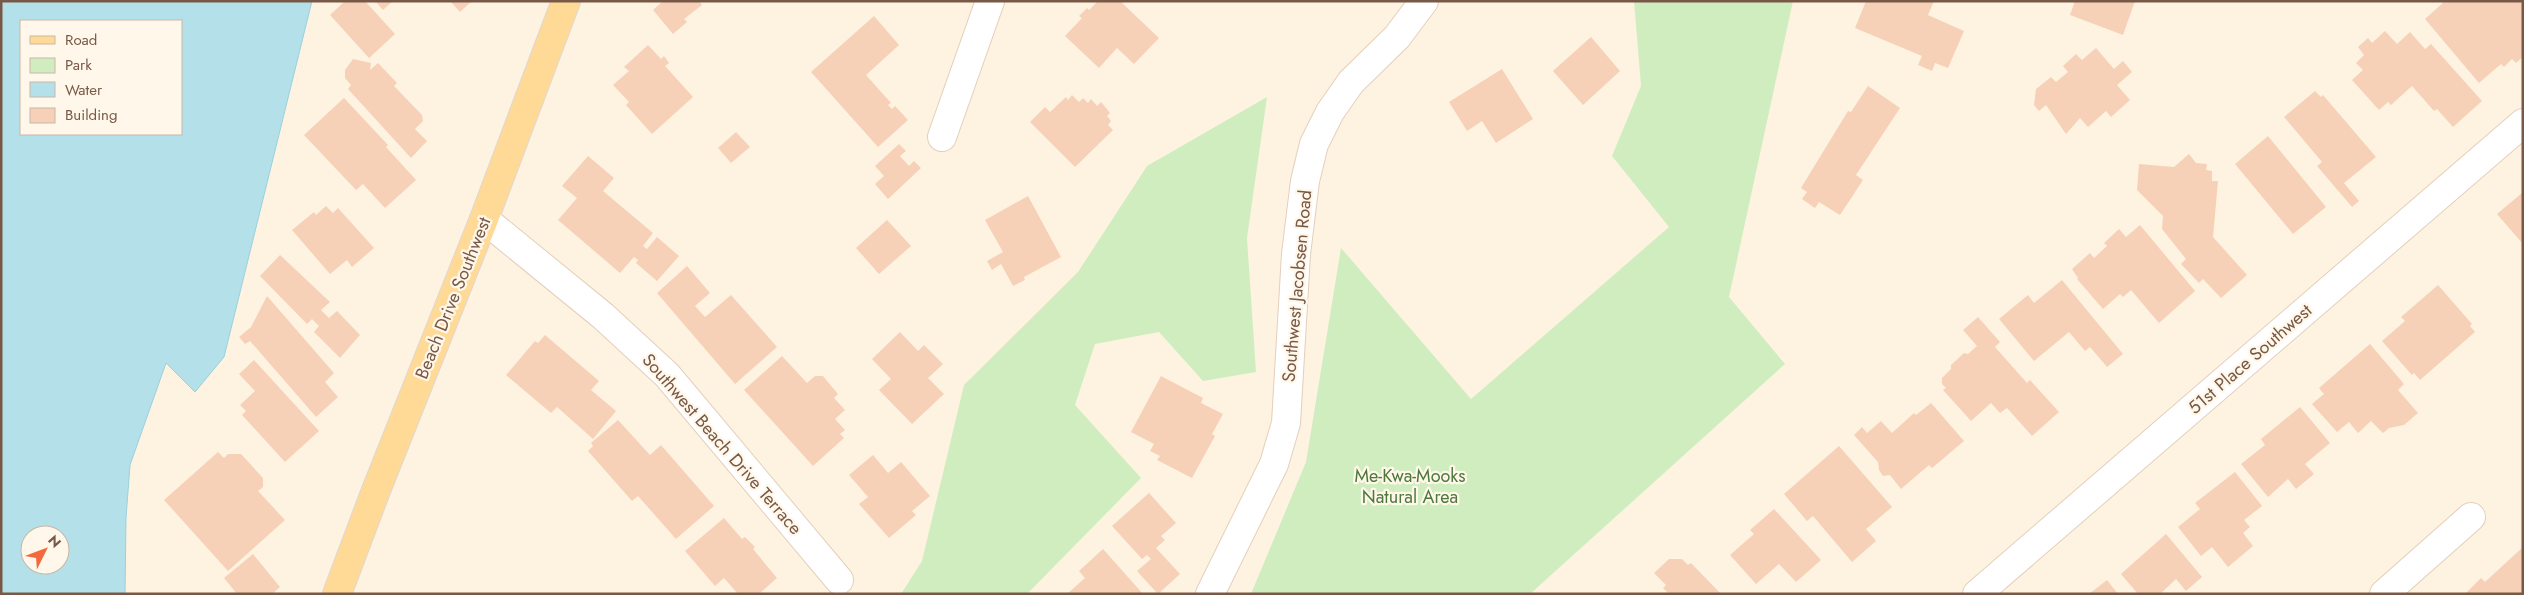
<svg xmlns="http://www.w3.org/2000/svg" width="2524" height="595" viewBox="0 0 2524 595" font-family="Jost,sans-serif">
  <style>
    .green { fill: #d0edbf }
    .water { fill: #b4e0e9; stroke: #9ad0dc; fill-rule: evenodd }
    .building { fill: #f6d1b7 }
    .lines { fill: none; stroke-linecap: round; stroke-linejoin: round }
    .minor-casing { stroke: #e3cfbc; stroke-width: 30 }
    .major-casing { stroke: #dfd7d3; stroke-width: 30 }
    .minor { stroke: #fff; stroke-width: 28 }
    .major { stroke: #ffda97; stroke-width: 28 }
    .labels { text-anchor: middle; stroke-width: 4.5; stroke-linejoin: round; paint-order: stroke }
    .street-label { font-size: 18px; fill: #785846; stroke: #fff7e9 }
    .park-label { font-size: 18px; fill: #4c793b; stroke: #fff7e9 }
  </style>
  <rect width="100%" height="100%" fill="#fef3e1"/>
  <g class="green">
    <polygon points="1634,1 1793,1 1729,297 1785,364 1530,594 1251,594 1306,462 1341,248 1471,399 1669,227 1612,156 1641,86"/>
    <polygon points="1267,97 1247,238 1256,372 1203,381 1159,332 1095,344 1075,405 1141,478 1027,594 901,594 922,561 964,385 1078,272 1147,166"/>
  </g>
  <path class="water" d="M1 1H312L224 357 195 392 166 363 130 465 126 518 125 594H1ZM21 21H181V134H21ZM30 535H60V565H30Z"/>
  <g class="building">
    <polygon points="345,1 365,1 395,34 369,58 330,15"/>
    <polygon points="375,1 393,1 383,10"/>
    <polygon points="450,1 472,1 460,12"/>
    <polygon points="663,1 699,1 702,5 684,19 687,22 673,34 653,10"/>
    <polygon points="1098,1 1120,1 1159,38 1134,64 1117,48 1099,68 1065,36 1082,18 1079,16 1087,8 1089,10"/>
    <polygon points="1866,1 1934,1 1928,15 1964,31 1948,68 1935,63 1932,71 1918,65 1922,56 1855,28"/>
    <polygon points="2075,1 2135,1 2123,35 2070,15"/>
    <polygon points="2445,1 2447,3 2449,1 2523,1 2523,57 2516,63 2512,59 2504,67 2501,64 2479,83 2425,19"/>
    <polygon points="874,16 899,45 866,75 891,103 888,105 892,109 895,106 908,120 878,147 811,72"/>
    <polygon points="2385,31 2397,44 2410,32 2425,49 2431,44 2482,101 2453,127 2437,109 2434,111 2412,86 2391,105 2388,102 2379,110 2352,80 2363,70 2356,63 2364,55 2358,47 2368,38 2372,43"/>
    <polygon points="1591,37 1620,71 1583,105 1553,71"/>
    <polygon points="648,45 661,59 664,56 669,63 665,66 693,97 652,134 626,105 629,102 613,85 629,71 624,67"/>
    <polygon points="2096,48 2114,69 2123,61 2132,72 2117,85 2130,100 2111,117 2106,111 2088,127 2080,118 2066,134 2046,105 2039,111 2034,105 2036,89 2051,77 2056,82 2068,72 2063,66 2076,54 2082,60"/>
    <polygon points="353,59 371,63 370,70 378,63 397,83 394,86 422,115 423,121 415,129 427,141 411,158 348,89 351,85 345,78 345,70"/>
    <polygon points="1502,69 1533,119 1496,143 1482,121 1467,131 1449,102"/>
    <polygon points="1868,86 1900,108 1856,175 1863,180 1840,215 1819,202 1815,208 1802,199 1807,192 1801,188 1848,111 1851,112"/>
    <polygon points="2315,91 2321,97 2323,95 2376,157 2344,183 2359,201 2352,207 2317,166 2322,162 2284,117"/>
    <polygon points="1072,95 1079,102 1083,98 1088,103 1091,99 1097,106 1101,102 1110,113 1107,116 1111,121 1108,125 1113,130 1075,167 1030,122 1045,107 1050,112 1066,97 1068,100"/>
    <polygon points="344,98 388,145 386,147 416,180 385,208 363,184 356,190 304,135"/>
    <polygon points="736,132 750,147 731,163 718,148"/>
    <polygon points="2268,136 2326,207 2293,234 2235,164"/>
    <polygon points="899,144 906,151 900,156 909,166 914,161 921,168 888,199 875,184 884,176 875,166"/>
    <polygon points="2189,154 2196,163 2207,164 2206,170 2212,171 2212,181 2218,181 2213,237 2247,275 2221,298 2203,279 2199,283 2181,264 2186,259 2162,229 2163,216 2137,190 2139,164 2174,167"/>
    <polygon points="588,156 614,178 603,191 653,233 643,246 647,249 657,237 679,256 657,281 636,263 638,260 634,257 620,273 558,220 577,198 562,186"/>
    <polygon points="2522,193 2523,193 2523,244 2497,214"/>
    <polygon points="1028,196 1061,257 1024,277 1025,280 1013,286 1001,264 992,270 987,261 1003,252 985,220"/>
    <polygon points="326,206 333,213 338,208 374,248 352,267 347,260 330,274 292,230 314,212 316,215"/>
    <polygon points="887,220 911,246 879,274 856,248"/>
    <polygon points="2140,225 2195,291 2159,323 2131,290 2123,297 2120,294 2103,309 2077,279 2078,278 2072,269 2090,253 2094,258 2107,246 2104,243 2119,229 2126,237"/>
    <polygon points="280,255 330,302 321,310 329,318 337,311 360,335 340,358 314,332 319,326 312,319 307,324 260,276"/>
    <polygon points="687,266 710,293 695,306 705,317 731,295 777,347 735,384 657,293"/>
    <polygon points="2062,280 2123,354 2107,367 2090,347 2085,351 2069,332 2034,361 1999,319 2028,295 2034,303"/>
    <polygon points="2438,285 2472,324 2470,326 2475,332 2420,380 2414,373 2412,375 2382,341 2405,321 2401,317"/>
    <polygon points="267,296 334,373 325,382 338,397 316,417 250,341 245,344 239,337 251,327"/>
    <polygon points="1978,317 2000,342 1995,347 2027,383 2030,380 2059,412 2032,436 2007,408 2000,413 1991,403 1971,421 1943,390 1946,388 1942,384 1942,378 1951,369 1951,365 1964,353 1968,354 1977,346 1963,330"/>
    <polygon points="900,332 918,351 924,345 943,364 928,378 944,394 912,424 879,390 891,379 872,359"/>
    <polygon points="545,335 599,381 591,390 616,411 593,439 557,407 551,413 506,375 535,341 538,343"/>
    <polygon points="2370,344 2404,384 2398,390 2418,413 2404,425 2389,428 2383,433 2371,421 2358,433 2349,422 2337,432 2312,404 2324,394 2319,388"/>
    <polygon points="782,356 807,383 815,376 823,376 838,394 834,398 845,410 835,419 845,430 840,434 844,438 813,466 744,390"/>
    <polygon points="254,360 319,431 285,462 242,415 246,411 240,405 255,391 239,374"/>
    <polygon points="1161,376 1203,398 1201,403 1223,414 1212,434 1215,436 1192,478 1157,460 1160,456 1150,451 1154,444 1131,432"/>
    <polygon points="1931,403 1964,441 1932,468 1929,465 1901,489 1890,475 1883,476 1879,470 1878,462 1854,435 1862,427 1867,433 1881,421 1892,433 1914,413 1916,415"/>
    <polygon points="2300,407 2330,443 2305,464 2314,474 2296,489 2288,479 2268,497 2241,464 2265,445 2261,439"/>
    <polygon points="618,420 650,455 661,445 714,506 676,539 638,496 632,501 588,451 593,446 591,443"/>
    <polygon points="1839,446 1892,507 1866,529 1876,541 1852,562 1813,516 1807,521 1784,494"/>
    <polygon points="218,452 224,458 228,454 241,454 263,478 263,487 258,491 285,520 228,571 164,500"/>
    <polygon points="873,455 888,473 901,462 930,496 912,511 916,515 889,538 859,504 868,497 849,475"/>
    <polygon points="2235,472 2262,506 2244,520 2250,527 2243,533 2253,546 2228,567 2212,547 2201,556 2178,527 2200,509 2195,503"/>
    <polygon points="1149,493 1176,523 1161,536 1165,540 1156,548 1180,574 1158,594 1137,571 1151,559 1147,555 1142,559 1112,526"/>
    <polygon points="1774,509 1821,560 1796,582 1779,564 1756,584 1730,555 1754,534 1750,530"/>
    <polygon points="724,518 742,539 745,537 755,547 753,549 777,578 759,594 738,594 724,578 715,586 685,551"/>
    <polygon points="2166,534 2202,577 2186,591 2176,579 2160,594 2138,594 2121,574"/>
    <polygon points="2523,547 2523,594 2465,594 2481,578 2485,582"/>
    <polygon points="1103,549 1143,594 1067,594 1085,578 1079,571"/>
    <polygon points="253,554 280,587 272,594 237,594 224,578"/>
    <polygon points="1669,559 1682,559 1688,565 1691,563 1721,594 1669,594 1663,588 1666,585 1654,573"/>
    <polygon points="2107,580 2118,594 2089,594"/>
  </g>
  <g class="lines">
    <defs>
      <g id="minor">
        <polyline points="942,137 990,1"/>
        <polyline points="484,219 603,316 667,375 839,580"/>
        <polyline points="1210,594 1274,464 1286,423 1296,254 1305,181 1314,144 1330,112 1351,82 1397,37 1424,1"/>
        <polyline points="1977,594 2523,123"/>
        <polyline points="2384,594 2471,517"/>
      </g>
      <polyline id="major" points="337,594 375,493 484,219 566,1"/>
    </defs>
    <use href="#minor" class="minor-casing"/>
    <use href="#major" class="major-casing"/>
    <use href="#minor" class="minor"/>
    <use href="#major" class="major"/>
  </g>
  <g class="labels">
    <g class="street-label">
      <text transform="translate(1297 286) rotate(-85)" y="6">Southwest Jacobsen Road</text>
      <text transform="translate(453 298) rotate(-68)" y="6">Beach Drive Southwest</text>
      <text transform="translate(2250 359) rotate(-41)" y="6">51st Place Southwest</text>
      <text transform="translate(722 444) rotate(49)" y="6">Southwest Beach Drive Terrace</text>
    </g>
    <g class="park-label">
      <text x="1410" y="482">Me-Kwa-Mooks<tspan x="1410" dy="21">Natural Area</tspan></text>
    </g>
  </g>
  <rect width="2524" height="595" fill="none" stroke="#785846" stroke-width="5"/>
  <rect x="20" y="20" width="162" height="115" fill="#fff7e9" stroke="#c9b7a8"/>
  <rect x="30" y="36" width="25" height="8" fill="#ffda97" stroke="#c9b7a8"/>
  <text x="65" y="45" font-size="15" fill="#785846">Road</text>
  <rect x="30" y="58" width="25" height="15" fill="#d0edbf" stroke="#c9b7a8"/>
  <text x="65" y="70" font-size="15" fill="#785846">Park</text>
  <rect x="30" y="82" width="25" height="15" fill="#b4e0e9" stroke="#c9b7a8"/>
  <text x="65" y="95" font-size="15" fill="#785846">Water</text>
  <rect x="30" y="108" width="25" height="15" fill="#f6d1b7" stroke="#c9b7a8"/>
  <text x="65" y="120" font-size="15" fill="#785846">Building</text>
  <g transform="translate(45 550) rotate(48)"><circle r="24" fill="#fff7e9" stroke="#c9b7a8"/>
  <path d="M0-4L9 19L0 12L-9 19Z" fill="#f3683c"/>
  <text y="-8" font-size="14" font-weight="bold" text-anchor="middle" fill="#785846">N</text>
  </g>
</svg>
